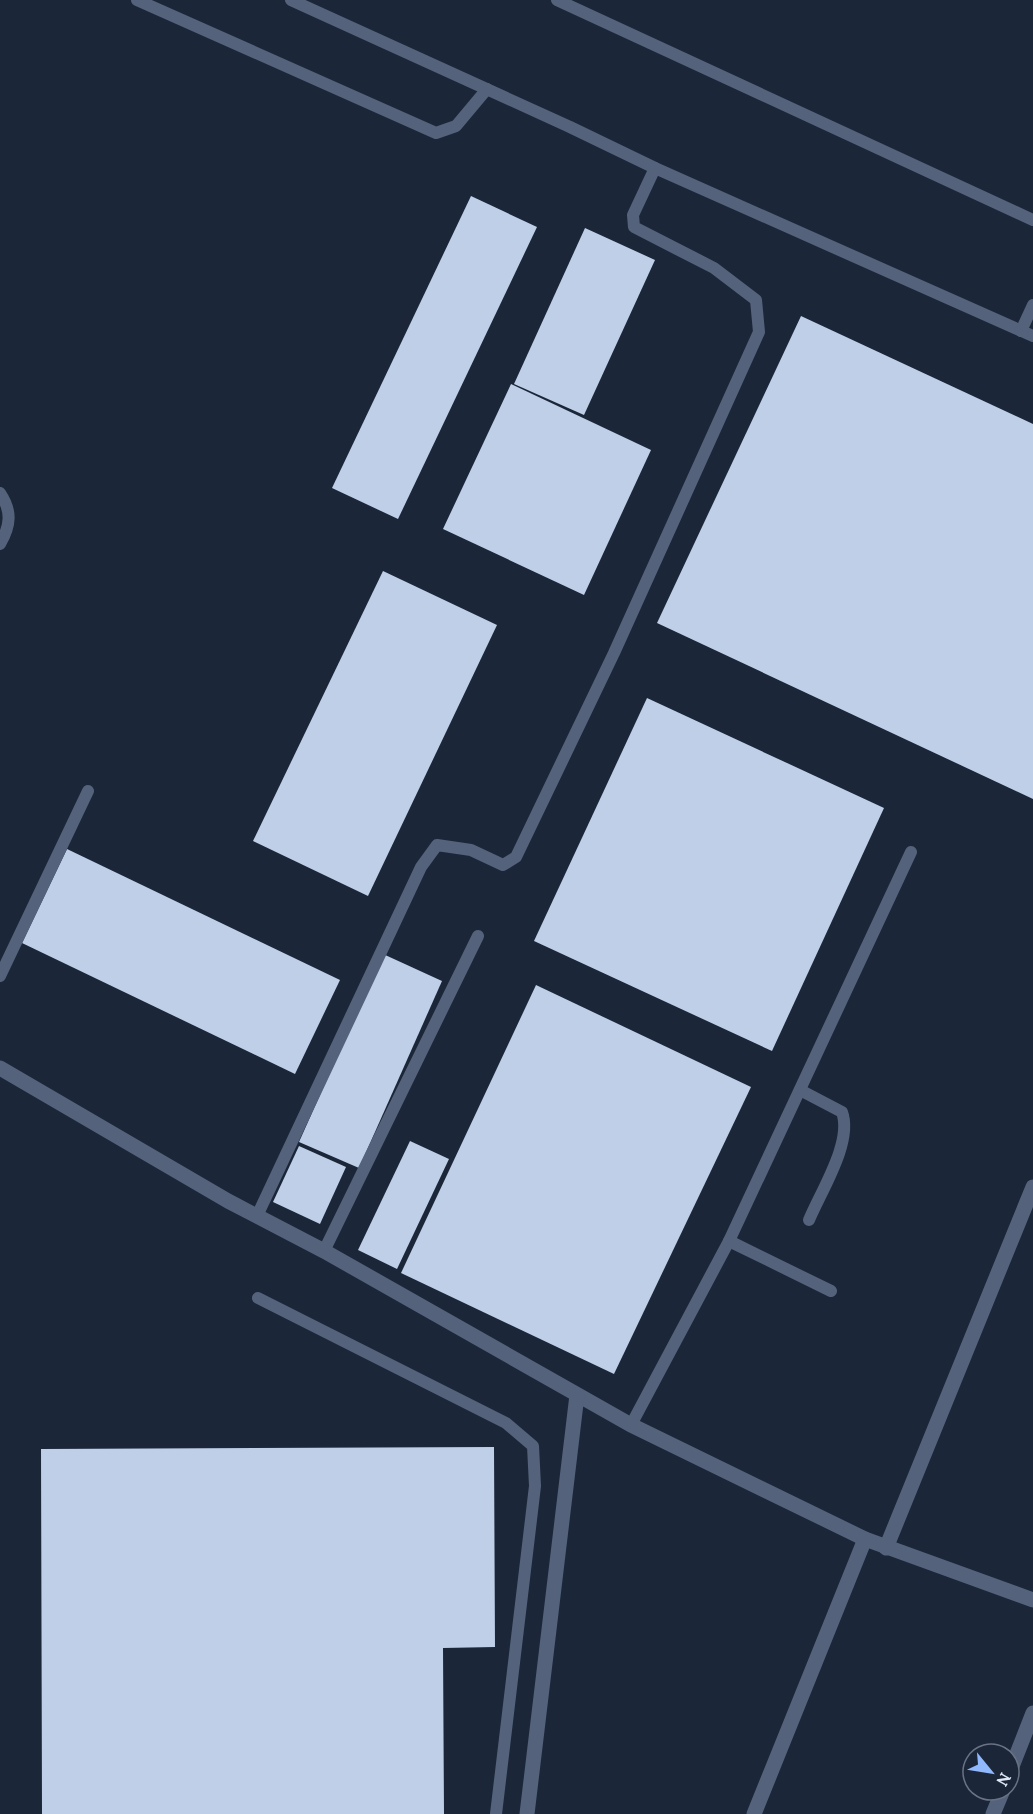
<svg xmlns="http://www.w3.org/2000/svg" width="1033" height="1814" viewBox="0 0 1033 1814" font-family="Lora,serif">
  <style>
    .building { fill: #bfcfe8 }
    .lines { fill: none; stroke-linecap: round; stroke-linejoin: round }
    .lane { stroke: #54637b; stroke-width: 12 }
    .street { stroke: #54637b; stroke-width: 15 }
  </style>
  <rect width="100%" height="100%" fill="#1b2639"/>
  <g class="building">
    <polygon points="471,196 537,227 398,519 332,488"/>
    <polygon points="585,228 655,260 584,415 514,384"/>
    <polygon points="801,316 1033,424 1033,799 657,623"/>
    <polygon points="511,384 651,450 584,595 443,529"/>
    <polygon points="383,571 497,625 368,896 253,841"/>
    <polygon points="647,698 884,808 772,1051 534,941"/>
    <polygon points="67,849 340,980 295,1074 22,943"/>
    <polygon points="383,954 442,981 359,1168 299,1142"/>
    <polygon points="536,985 751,1087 614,1374 401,1273"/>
    <polygon points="410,1141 449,1159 397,1269 358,1250"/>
    <polygon points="299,1146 346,1167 320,1224 273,1202"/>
    <polygon points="494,1447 495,1647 443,1648 444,1814 42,1814 41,1449"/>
  </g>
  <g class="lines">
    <g class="lane">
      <polyline points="137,0 436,133 456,126 487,89"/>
      <polyline points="291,0 570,127 655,168 1033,336"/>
      <polyline points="557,0 1033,220"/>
      <polyline points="1021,331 1033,305"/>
      <path d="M0 493C12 511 11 525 0 544"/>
      <polyline points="0,976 88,791"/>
      <path d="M800 1090 842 1112C853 1142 821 1191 809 1220"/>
      <polyline points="257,1216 421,867 437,845 471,850 503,865 516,857 614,653 759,332 756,300 714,268 634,227 633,215 655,168"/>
      <polyline points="729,1241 831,1291"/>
      <polyline points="324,1251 478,936"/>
      <polyline points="258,1298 506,1423 533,1446 535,1486 496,1814"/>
      <polyline points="631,1425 729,1241 911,852"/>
    </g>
    <g class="street">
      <polyline points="0,1068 228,1201 324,1251 631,1425 865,1539 1033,1600"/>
      <polyline points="886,1548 1033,1187"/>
      <polyline points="1009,1774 1033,1713"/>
      <polyline points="527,1814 577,1395"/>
      <polyline points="754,1814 865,1539"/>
      <polyline points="993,1814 1003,1790"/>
    </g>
  </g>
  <g transform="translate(991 1772) rotate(120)"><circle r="28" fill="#1b2639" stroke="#697384" stroke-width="1.5"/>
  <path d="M0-4.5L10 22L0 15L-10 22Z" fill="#8fb8fd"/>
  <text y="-9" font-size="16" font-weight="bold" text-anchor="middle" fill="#dfe7f4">N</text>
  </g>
</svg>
